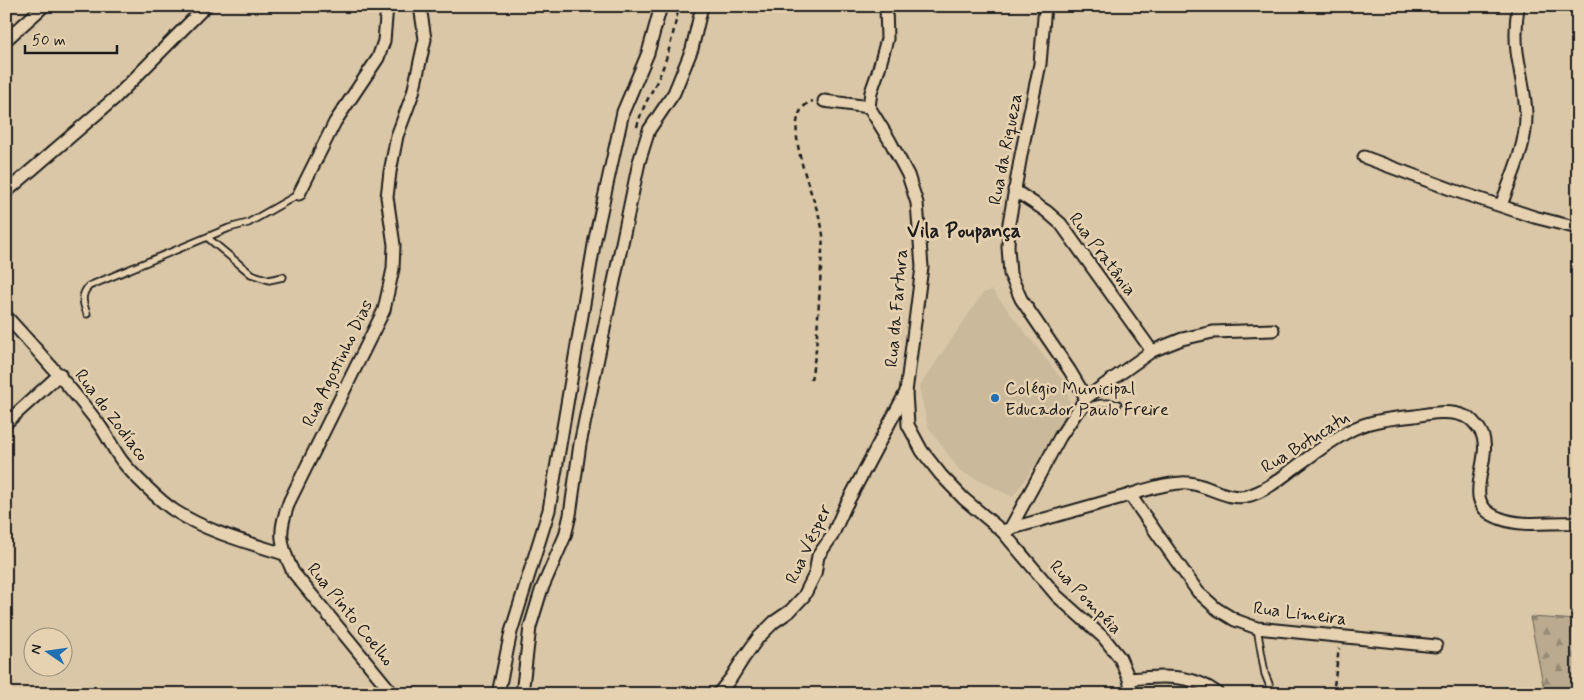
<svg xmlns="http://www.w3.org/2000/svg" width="1584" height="700" viewBox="0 0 1584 700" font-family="Mynerve,sans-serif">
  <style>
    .built { fill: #cab99b }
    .forest { fill: url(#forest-firs); stroke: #6b6456 }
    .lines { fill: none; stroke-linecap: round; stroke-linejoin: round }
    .service-casing { stroke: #1c1c1c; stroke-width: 9 }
    .minor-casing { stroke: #1c1c1c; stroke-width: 15 }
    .path { stroke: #1c1c1c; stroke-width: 2.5; stroke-dasharray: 5 4; stroke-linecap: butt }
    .service { stroke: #e6d2b0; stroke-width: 5.5 }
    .minor { stroke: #e6d2b0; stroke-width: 11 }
    .poi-dot { fill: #1f6fb2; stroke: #e6d2b0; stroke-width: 2 }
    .labels { text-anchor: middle; stroke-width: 5; stroke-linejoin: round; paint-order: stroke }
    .street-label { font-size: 18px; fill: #1c1c1c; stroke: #e6d2b0 }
    .poi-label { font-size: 18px; fill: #1c1c1c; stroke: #e6d2b0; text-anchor: start }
    .quarter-label { font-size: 20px; font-weight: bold; fill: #1c1c1c; stroke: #e6d2b0 }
  </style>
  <defs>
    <pattern id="forest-firs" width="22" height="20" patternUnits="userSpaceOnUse" patternTransform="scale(1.25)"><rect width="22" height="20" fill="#baab90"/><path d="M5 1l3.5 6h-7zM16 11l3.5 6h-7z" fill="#968a75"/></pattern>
  </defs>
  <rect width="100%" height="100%" fill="#dac7a7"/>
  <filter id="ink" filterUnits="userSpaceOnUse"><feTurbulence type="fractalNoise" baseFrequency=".02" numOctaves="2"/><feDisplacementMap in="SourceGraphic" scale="10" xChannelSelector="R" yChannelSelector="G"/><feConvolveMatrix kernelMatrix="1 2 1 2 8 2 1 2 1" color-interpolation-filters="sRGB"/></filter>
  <g filter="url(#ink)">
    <polygon class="built" points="992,290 1064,382 1071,408 1038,461 1013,497 960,471 928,427 919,387 983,293"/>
    <polygon class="forest" points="1530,617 1578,620 1578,694 1545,694"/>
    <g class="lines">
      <defs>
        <g id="service">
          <polyline points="208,238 251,274 269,280 283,277"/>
          <path d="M87 314C83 303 80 295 89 286L229 228 248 223 299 194"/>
          <path d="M1082 411C1092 403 1106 402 1118 404"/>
          <polyline points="1257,628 1265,674 1269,684 1270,694"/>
        </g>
        <g id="minor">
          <polyline points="886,6 887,39 878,72 871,92 869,107 890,141 908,175 917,203 922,267 906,392 908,425 922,451 941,475 964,499 1002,531 1057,596 1104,638 1120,658 1129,679 1132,694"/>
          <polyline points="1045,6 1040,64 1021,155 1009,223 1008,247 1010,274 1021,299 1070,371 1086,398"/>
          <polyline points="6,40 44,6"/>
          <polyline points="824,101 869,107"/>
          <polyline points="1364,157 1453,190 1534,217 1578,228"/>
          <polyline points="1014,190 1046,211 1061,224 1152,351"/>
          <polyline points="6,192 115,98 206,6"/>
          <polyline points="299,194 335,122 378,58 384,41 387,6"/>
          <path d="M1501 205C1512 176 1527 144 1526 113 1525 93 1520 72 1517 52 1515 37 1516 21 1518 6"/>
          <path d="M6 316C38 351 69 385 98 423 107 435 113 449 122 461 132 474 161 502 175 511 208 532 246 542 284 554"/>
          <polyline points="6,423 60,374"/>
          <polyline points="1130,495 1198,592 1217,609 1235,620 1257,628 1436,646"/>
          <polyline points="1010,529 1060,437 1086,398 1152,351 1182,339 1213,332 1273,330"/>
          <path d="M1002 531C1041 520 1080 509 1119 498 1140 492 1160 484 1181 483 1204 481 1224 501 1247 496 1264 492 1280 479 1293 469 1312 455 1331 440 1353 429 1372 420 1395 418 1415 416 1431 413 1450 410 1464 416 1469 417 1473 421 1476 425 1503 452 1453 501 1499 518 1523 528 1552 521 1578 523"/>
          <path d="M1129 679C1159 676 1193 673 1218 694"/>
          <path d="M393 694 293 572C279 543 278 530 290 500L384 310 393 269 394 245 387 197 390 172 397 136 413 93 425 39 420 6"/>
          <polyline points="498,694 511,632 549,510 595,239 623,112 648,53 661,6"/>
          <polyline points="522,694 530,627 541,591 565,536 570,515 580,444 639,162 649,130 674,93 692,49 702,6"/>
          <polyline points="718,694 731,678 743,659 758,638 774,622 790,611 804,596 815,574 818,556 832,536 845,507 906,392"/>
        </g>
      </defs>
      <use href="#service" class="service-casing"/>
      <use href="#minor" class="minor-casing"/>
      <g class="path">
        <path d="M637 127C641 109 651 94 659 77 669 55 674 30 679 6"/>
        <path d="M811 380 816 350 823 235C822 230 822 225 820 220 814 195 775 113 813 101"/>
        <polyline points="1333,694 1339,648"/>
      </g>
      <use href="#service" class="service"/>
      <use href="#minor" class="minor"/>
    </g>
  </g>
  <circle class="poi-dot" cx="995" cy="398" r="5"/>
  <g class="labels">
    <g class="street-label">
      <text transform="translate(1005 149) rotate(-79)" y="6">Rua da Riqueza</text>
      <text transform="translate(1103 254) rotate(53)" y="6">Rua Pratânia</text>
      <text transform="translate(896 308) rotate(-85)" y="6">Rua da Fartura</text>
      <text transform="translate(337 363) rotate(-64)" y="6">Rua Agostinho Dias</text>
      <text transform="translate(112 415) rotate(53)" y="6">Rua do Zodíaco</text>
      <text transform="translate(1305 442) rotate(-32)" y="6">Rua Botucatu</text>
      <text transform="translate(808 544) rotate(-65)" y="6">Rua Vésper</text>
      <text transform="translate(1086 597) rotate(46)" y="6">Rua Pompéia</text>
      <text transform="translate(1300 613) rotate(7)" y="6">Rua Limeira</text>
      <text transform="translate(351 614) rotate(51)" y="6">Rua Pinto Coelho</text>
    </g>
    <g class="poi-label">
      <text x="1005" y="394">Colégio Municipal<tspan x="1005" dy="21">Educador Paulo Freire</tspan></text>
    </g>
    <g class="quarter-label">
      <text x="964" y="237">Vila Poupança</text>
    </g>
  </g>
  <rect width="1584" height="700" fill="none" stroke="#e6d2b0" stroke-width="25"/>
  <rect x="12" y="12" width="1559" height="675" fill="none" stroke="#1c1c1c" stroke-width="2" filter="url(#ink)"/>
  <g transform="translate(48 652) rotate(283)"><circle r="24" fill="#e6d2b0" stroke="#958975"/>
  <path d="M0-4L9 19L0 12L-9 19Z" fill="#1f6fb2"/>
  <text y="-8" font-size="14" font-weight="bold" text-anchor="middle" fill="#1c1c1c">N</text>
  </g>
  <path d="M25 45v8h92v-8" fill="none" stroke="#1c1c1c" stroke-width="2.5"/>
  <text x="32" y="45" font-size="15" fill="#1c1c1c" stroke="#e6d2b0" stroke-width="4" paint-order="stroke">50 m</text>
</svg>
